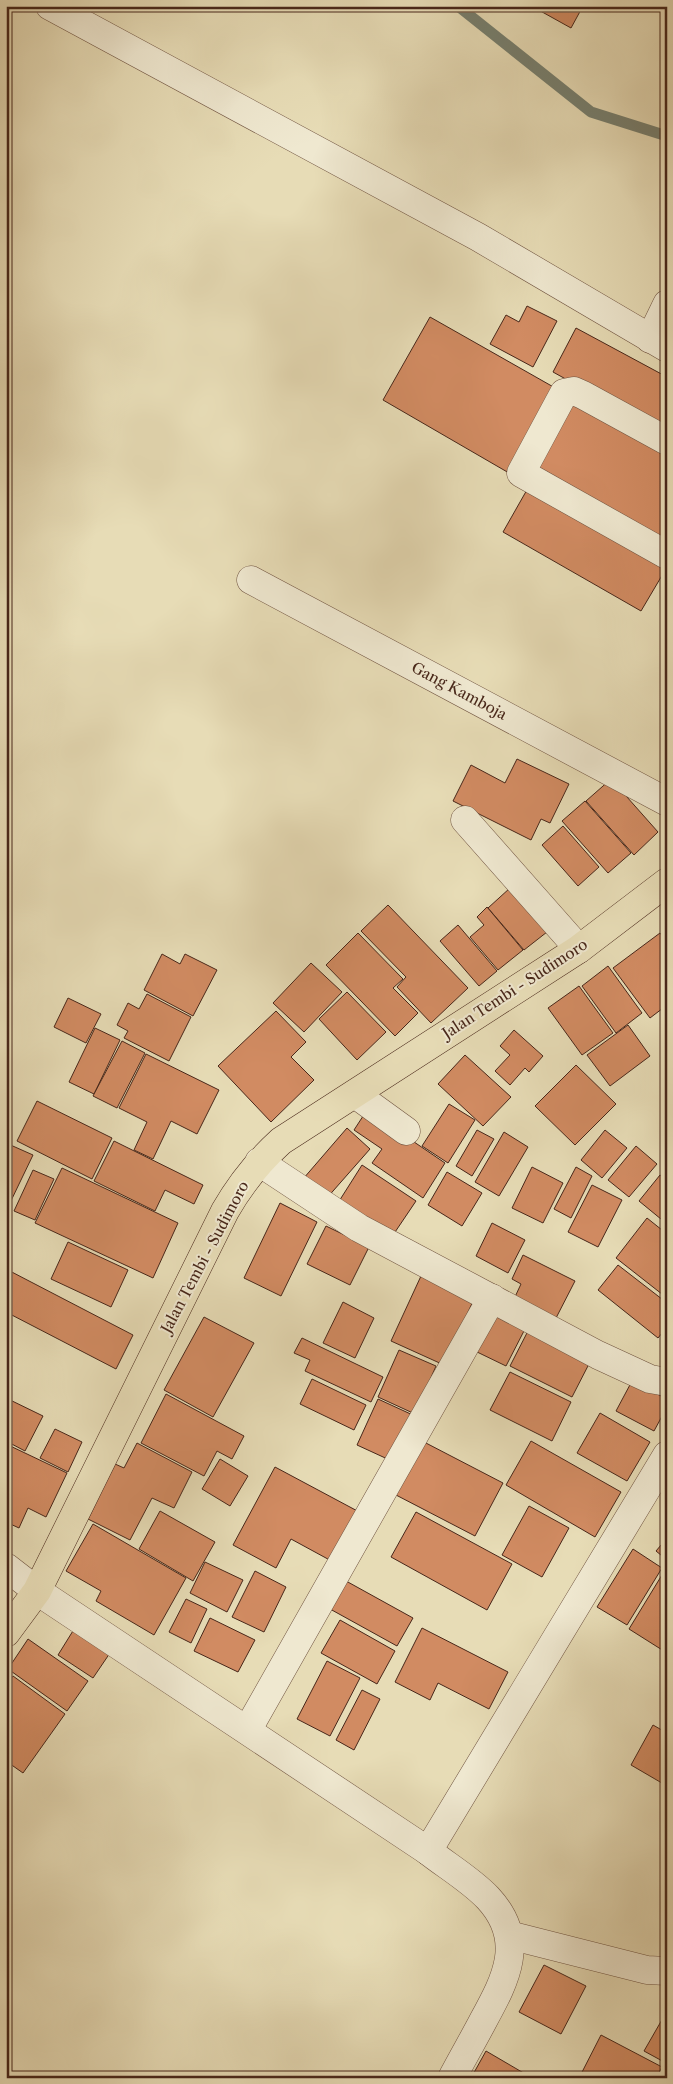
<svg xmlns="http://www.w3.org/2000/svg" width="673" height="2084" viewBox="0 0 673 2084" font-family="'Libre Caslon Text',serif">
  <style>
    .lines { fill: none; stroke-linecap: round; stroke-linejoin: round }
    .stream { stroke: #778070; stroke-width: 11 }
    .building { fill: #d18b62; stroke: #48271a }
    .minor-casing { stroke: #705441; stroke-width: 29 }
    .major-casing { stroke: #48271a; stroke-width: 29 }
    .minor { stroke: #efe8d0; stroke-width: 28 }
    .major { stroke: #e7dcb6; stroke-width: 28 }
    .labels { text-anchor: middle; stroke-width: 4; stroke-linejoin: round; paint-order: stroke }
    .street-label { font-size: 15px; fill: #48271a; stroke: #efe8d0 }
  </style>
  <rect width="100%" height="100%" fill="#e7dcb6"/>
  <filter id="stains"><feTurbulence type="fractalNoise" baseFrequency=".004" numOctaves="4"/><feColorMatrix values="0 0 0 0 .2 0 0 0 0 .09 0 0 0 0 .02 0 0 0 .5 -.17"/></filter>
  <radialGradient id="worn" r=".72"><stop offset=".6" stop-color="#630" stop-opacity="0"/><stop offset="1" stop-color="#630" stop-opacity=".3"/></radialGradient>
  <g class="lines">
    <polyline class="stream" points="458,6 591,112 667,136"/>
  </g>
  <g class="building">
    <polygon points="536,6 583,6 571,28 535,8"/>
    <polygon points="527,306 557,321 533,367 490,344 506,315 519,322"/>
    <polygon points="430,317 557,389 509,473 383,400"/>
    <polygon points="576,328 667,377 667,435 553,372"/>
    <polygon points="575,400 667,450 667,528 658,544 534,475"/>
    <polygon points="528,488 667,567 641,611 503,532"/>
    <polygon points="517,759 569,784 550,823 541,819 531,840 453,801 471,765 505,783"/>
    <polygon points="611,779 658,832 634,855 586,801"/>
    <polygon points="585,801 631,853 608,873 562,821"/>
    <polygon points="563,826 599,867 578,886 542,845"/>
    <polygon points="510,888 547,932 524,950 488,908"/>
    <polygon points="388,905 468,988 431,1023 397,987 406,977 361,931"/>
    <polygon points="487,907 523,950 498,970 470,937 484,925 477,917"/>
    <polygon points="458,925 497,971 479,986 440,941"/>
    <polygon points="358,933 403,979 393,988 418,1013 395,1036 326,965"/>
    <polygon points="660,933 667,942 667,1005 650,1018 613,968"/>
    <polygon points="162,954 180,964 185,954 217,970 193,1016 144,990"/>
    <polygon points="311,963 342,992 304,1032 273,1003"/>
    <polygon points="608,966 642,1013 616,1033 582,986"/>
    <polygon points="579,986 613,1033 582,1055 548,1008"/>
    <polygon points="347,992 386,1032 357,1060 319,1019"/>
    <polygon points="147,994 191,1017 169,1061 124,1038 128,1031 117,1025 128,1003 139,1009"/>
    <polygon points="68,998 101,1014 86,1043 54,1027"/>
    <polygon points="276,1011 306,1042 291,1057 314,1080 271,1122 218,1066"/>
    <polygon points="628,1025 650,1056 610,1086 587,1055"/>
    <polygon points="95,1028 120,1040 94,1094 69,1082"/>
    <polygon points="514,1030 543,1056 529,1072 525,1068 510,1085 495,1071 510,1055 500,1046"/>
    <polygon points="122,1041 145,1053 117,1108 93,1096"/>
    <polygon points="146,1054 219,1090 197,1134 171,1121 153,1159 134,1150 147,1122 119,1108"/>
    <polygon points="465,1055 511,1097 483,1126 438,1084"/>
    <polygon points="576,1065 616,1104 575,1145 535,1106"/>
    <polygon points="37,1101 112,1138 92,1179 17,1141"/>
    <polygon points="449,1104 475,1120 448,1163 422,1146"/>
    <polygon points="367,1110 445,1163 423,1198 372,1163 382,1149 354,1130"/>
    <polygon points="347,1128 370,1149 326,1199 303,1179"/>
    <polygon points="477,1130 494,1139 472,1176 456,1166"/>
    <polygon points="605,1130 627,1148 602,1178 581,1160"/>
    <polygon points="504,1132 528,1147 499,1196 475,1182"/>
    <polygon points="114,1141 203,1185 194,1204 165,1190 155,1211 94,1181"/>
    <polygon points="6,1143 33,1155 8,1207 6,1206"/>
    <polygon points="636,1146 657,1164 629,1197 608,1180"/>
    <polygon points="362,1165 416,1201 389,1241 336,1206"/>
    <polygon points="532,1167 563,1183 543,1223 512,1208"/>
    <polygon points="576,1167 592,1176 571,1218 554,1209"/>
    <polygon points="62,1168 178,1223 153,1278 35,1223"/>
    <polygon points="33,1170 54,1179 35,1220 14,1211"/>
    <polygon points="447,1172 482,1193 462,1226 428,1205"/>
    <polygon points="660,1175 667,1180 667,1224 639,1201"/>
    <polygon points="592,1185 622,1200 598,1247 568,1232"/>
    <polygon points="280,1203 317,1222 281,1296 244,1278"/>
    <polygon points="647,1218 667,1234 667,1298 616,1258"/>
    <polygon points="492,1223 525,1240 508,1273 476,1256"/>
    <polygon points="326,1226 369,1247 350,1285 307,1264"/>
    <polygon points="68,1242 128,1270 111,1307 51,1279"/>
    <polygon points="523,1255 575,1281 555,1320 514,1299 521,1284 512,1279"/>
    <polygon points="618,1265 667,1303 667,1327 658,1338 598,1290"/>
    <polygon points="6,1269 133,1335 116,1369 6,1312"/>
    <polygon points="421,1276 474,1299 444,1365 391,1341"/>
    <polygon points="343,1302 374,1318 355,1358 323,1343"/>
    <polygon points="495,1312 526,1327 506,1366 475,1351"/>
    <polygon points="204,1317 254,1343 213,1417 164,1390"/>
    <polygon points="529,1329 591,1360 572,1397 510,1366"/>
    <polygon points="302,1338 383,1377 371,1402 305,1371 310,1360 294,1353"/>
    <polygon points="399,1350 436,1366 415,1414 378,1397"/>
    <polygon points="510,1372 571,1402 552,1441 490,1410"/>
    <polygon points="312,1379 366,1405 354,1430 300,1404"/>
    <polygon points="632,1381 667,1399 667,1407 654,1431 616,1411"/>
    <polygon points="166,1394 244,1436 232,1459 217,1451 204,1476 141,1443"/>
    <polygon points="6,1398 43,1416 25,1451 6,1441"/>
    <polygon points="378,1399 415,1416 394,1462 357,1445"/>
    <polygon points="600,1413 650,1442 627,1481 577,1453"/>
    <polygon points="55,1429 82,1442 68,1472 40,1458"/>
    <polygon points="531,1441 621,1492 595,1537 506,1485"/>
    <polygon points="424,1442 503,1483 475,1536 396,1495"/>
    <polygon points="137,1443 192,1472 174,1508 152,1498 130,1540 88,1519 115,1464 124,1468"/>
    <polygon points="6,1444 67,1473 46,1517 28,1508 19,1528 6,1522"/>
    <polygon points="220,1459 248,1476 230,1506 202,1489"/>
    <polygon points="275,1467 363,1514 337,1564 291,1539 276,1568 233,1545"/>
    <polygon points="529,1506 569,1528 542,1577 502,1555"/>
    <polygon points="160,1511 215,1542 193,1581 139,1549"/>
    <polygon points="416,1512 512,1564 487,1610 391,1557"/>
    <polygon points="93,1524 186,1578 154,1635 96,1601 101,1591 66,1571"/>
    <polygon points="667,1538 667,1560 656,1551"/>
    <polygon points="633,1549 662,1568 627,1625 597,1607"/>
    <polygon points="205,1562 243,1580 227,1612 190,1593"/>
    <polygon points="665,1570 667,1571 667,1653 629,1629"/>
    <polygon points="255,1571 286,1587 264,1632 232,1617"/>
    <polygon points="337,1576 413,1618 397,1646 321,1604"/>
    <polygon points="186,1599 207,1609 191,1643 169,1632"/>
    <polygon points="210,1618 255,1640 238,1672 194,1651"/>
    <polygon points="340,1620 395,1651 377,1684 321,1653"/>
    <polygon points="76,1626 112,1650 93,1678 58,1655"/>
    <polygon points="422,1628 508,1672 489,1709 438,1683 430,1700 395,1682"/>
    <polygon points="28,1639 88,1681 67,1711 8,1669"/>
    <polygon points="327,1661 360,1678 330,1736 297,1719"/>
    <polygon points="13,1676 65,1714 23,1773 6,1761 6,1686"/>
    <polygon points="362,1690 380,1699 354,1750 336,1740"/>
    <polygon points="653,1725 667,1733 667,1786 631,1765"/>
    <polygon points="544,1965 586,1986 561,2034 519,2012"/>
    <polygon points="667,2011 667,2063 666,2063 644,2051"/>
    <polygon points="601,2035 662,2067 656,2078 579,2078"/>
    <polygon points="486,2051 527,2075 526,2078 471,2078"/>
  </g>
  <g class="lines">
    <defs>
      <g id="minor">
        <polyline points="50,6 478,237 667,348"/>
        <polyline points="650,339 667,304"/>
        <polyline points="667,441 583,395 574,391 564,393 521,473 667,555"/>
        <polyline points="251,580 667,802"/>
        <polyline points="465,820 579,949"/>
        <polyline points="355,1094 406,1131"/>
        <polyline points="259,1162 359,1228 598,1355 650,1379 667,1382"/>
        <path d="M6 1567 37 1591 428 1851C447 1866 471 1880 488 1898 527 1940 506 1979 483 2021 473 2040 462 2059 452 2078"/>
        <polyline points="248,1729 492,1298"/>
        <polyline points="428,1851 667,1455"/>
        <polyline points="509,1935 647,1970 667,1971"/>
      </g>
      <path id="major" d="M6 1633 37 1591 225 1211C241 1183 258 1162 281 1141L579 949 667 882"/>
    </defs>
    <use href="#minor" class="minor-casing"/>
    <use href="#major" class="major-casing"/>
    <use href="#minor" class="minor"/>
    <use href="#major" class="major"/>
  </g>
  <g class="labels">
    <g class="street-label">
      <text transform="translate(459 691) rotate(28)" y="5">Gang Kamboja</text>
      <text transform="translate(515 989) rotate(-33)" y="5">Jalan Tembi - Sudimoro</text>
      <text transform="translate(205 1257) rotate(-62)" y="5">Jalan Tembi - Sudimoro</text>
    </g>
  </g>
  <rect width="673" height="2084" fill="none" stroke="#e7dcb6" stroke-width="25"/>
  <rect x="8" y="8" width="658" height="2069" fill="none" stroke="#48271a" stroke-width="2.5"/>
  <rect x="12" y="12" width="648" height="2059" fill="none" stroke="#48271a"/>
  <rect width="100%" height="100%" filter="url(#stains)"/>
  <rect width="100%" height="100%" fill="url(#worn)"/>
</svg>
